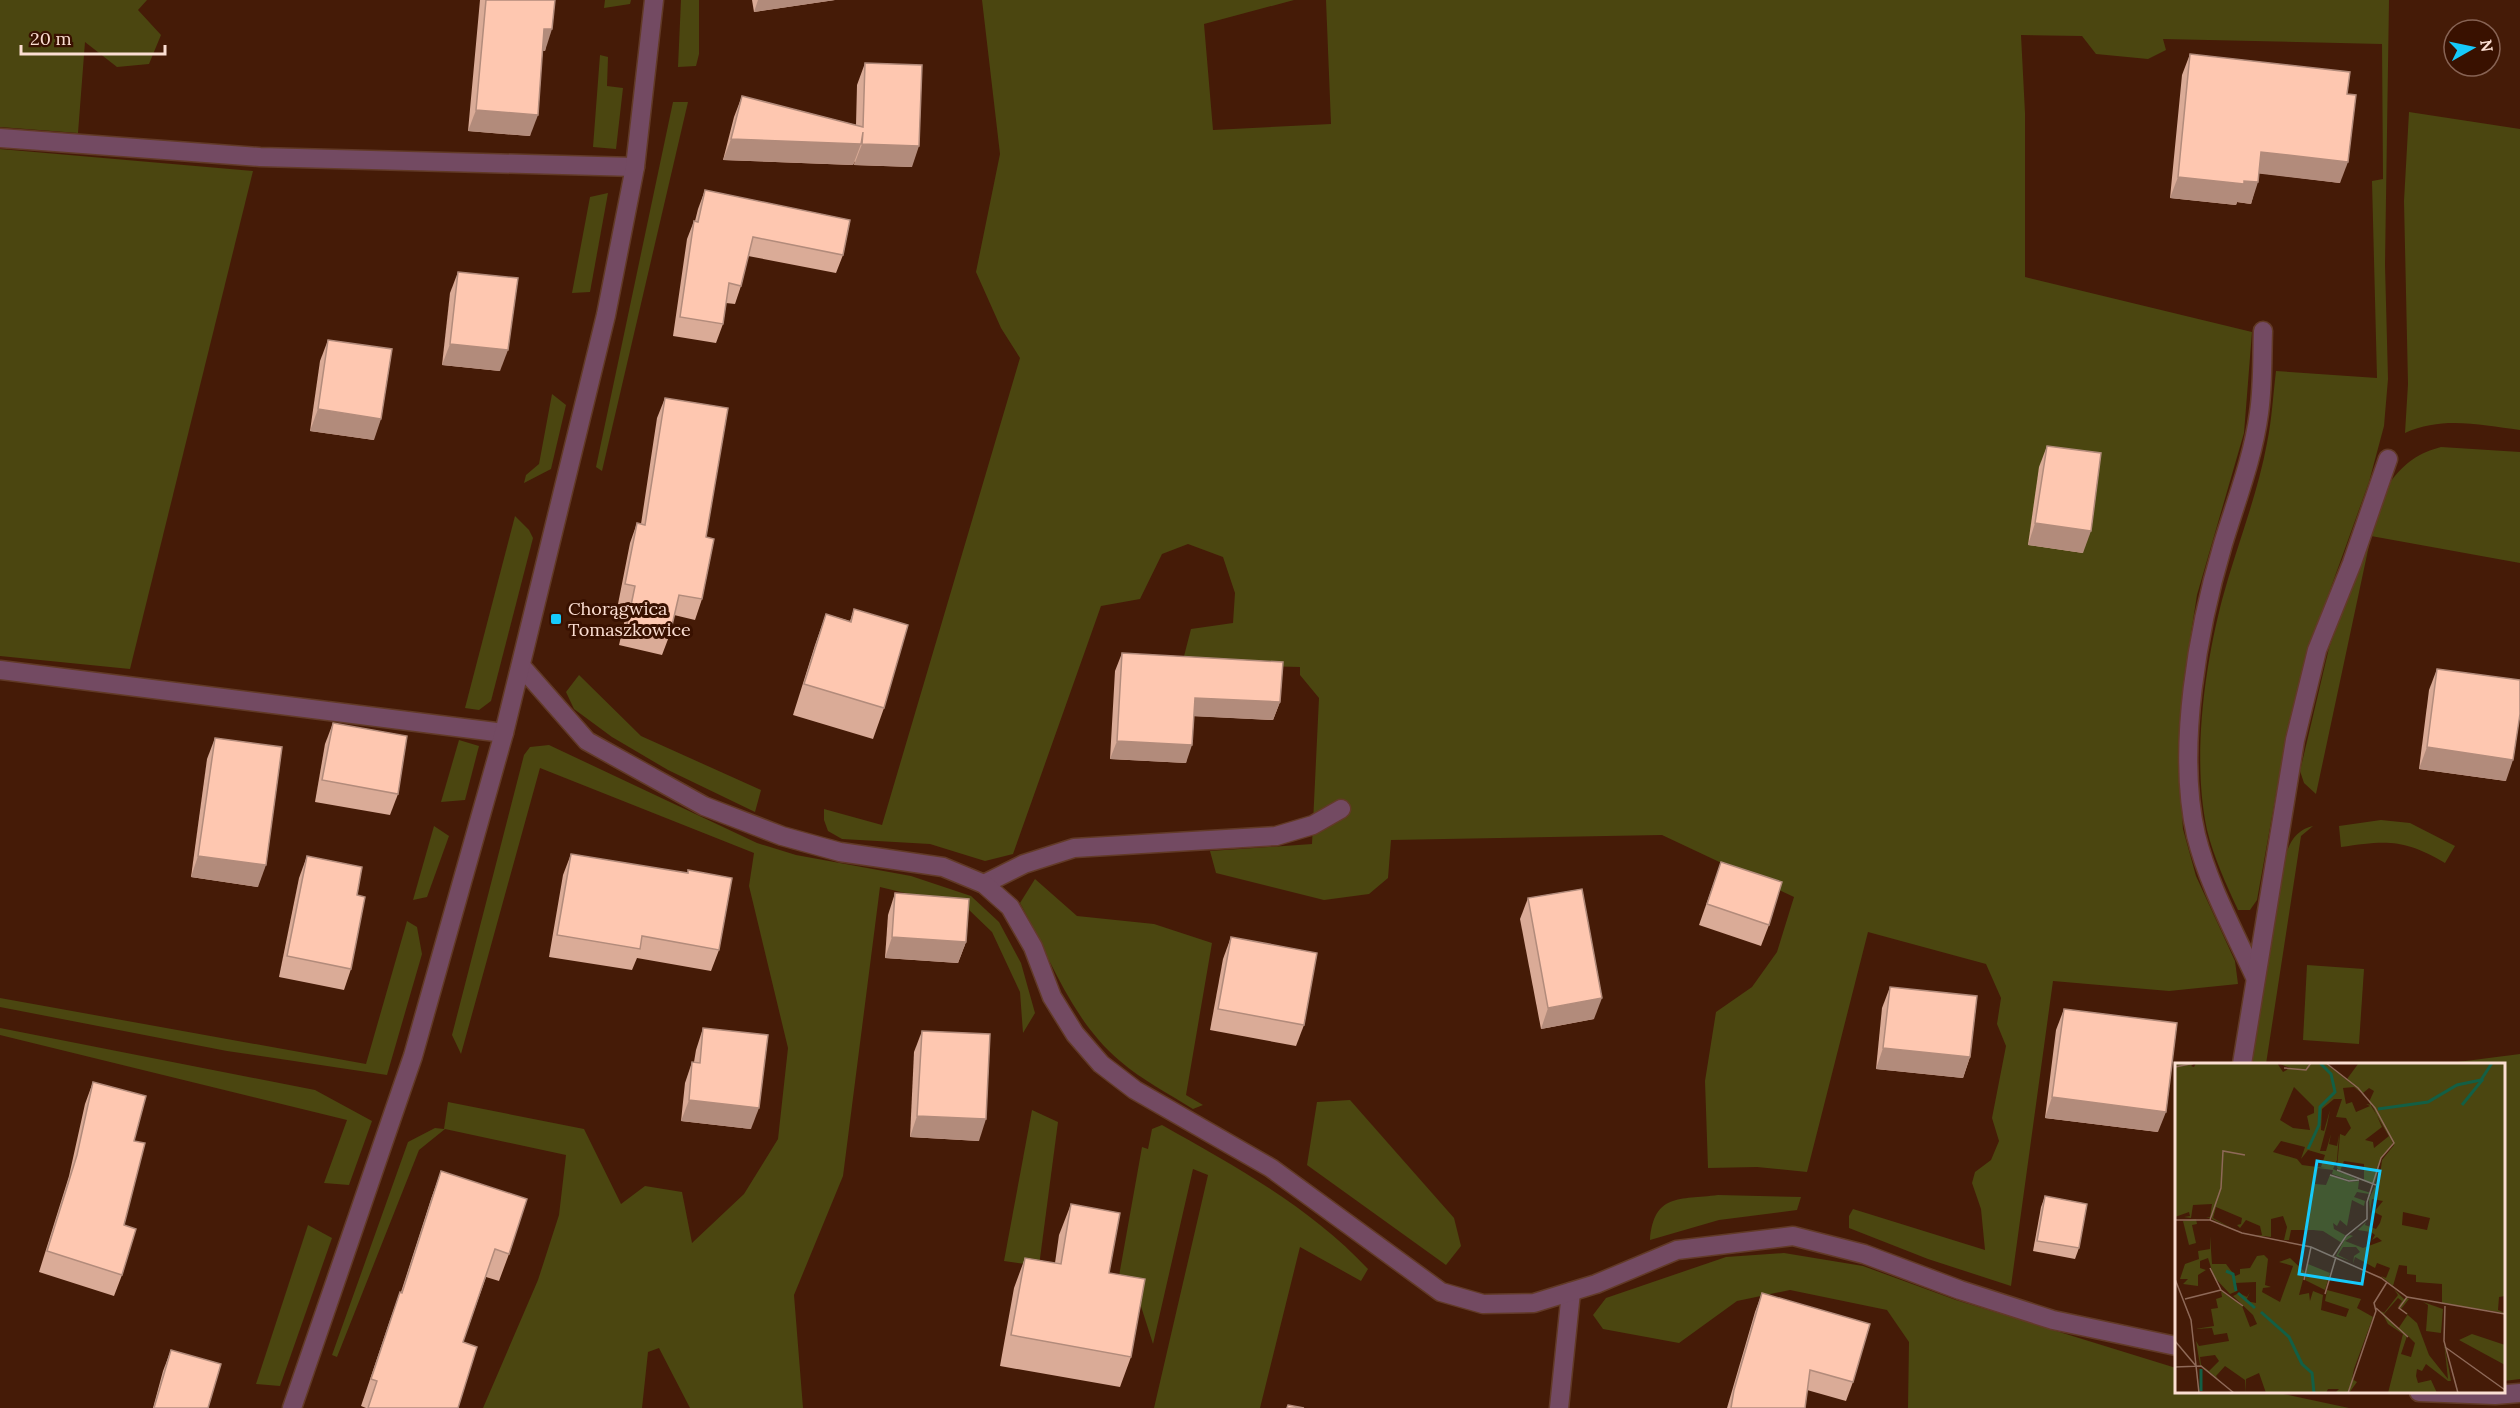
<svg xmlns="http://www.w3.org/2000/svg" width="2520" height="1408" viewBox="0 0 2520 1408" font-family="Lora,serif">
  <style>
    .green { fill: #4b4610 }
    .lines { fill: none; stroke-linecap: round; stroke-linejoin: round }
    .service-casing { stroke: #623a27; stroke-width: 21 }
    .minor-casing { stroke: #623a27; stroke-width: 21 }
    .tertiary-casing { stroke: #623a27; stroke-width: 21 }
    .service { stroke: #734a62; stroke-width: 18 }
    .minor { stroke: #734a62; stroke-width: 18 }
    .tertiary { stroke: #734a62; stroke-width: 18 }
    .wall { fill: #daab97 }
    .shaded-wall { fill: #b28b7b }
    .building { fill: #fec7b0; stroke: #b28b7b; stroke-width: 1.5 }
    .poi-dot { fill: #16cafb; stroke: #391100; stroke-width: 2 }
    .labels { text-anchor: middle; stroke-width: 6; stroke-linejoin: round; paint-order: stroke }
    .poi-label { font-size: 18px; fill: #fbded2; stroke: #391100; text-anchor: start }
    .inset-river { fill: none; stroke: #135f45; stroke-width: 3 }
    .inset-road { fill: none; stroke: #8e6958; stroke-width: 1.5 }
    .view { fill: #16cafb; fill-opacity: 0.15; stroke: #16cafb; stroke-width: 3 }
    .inset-edge { fill: none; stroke: #fbded2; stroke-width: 3 }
  </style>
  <rect width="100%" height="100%" fill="#451b07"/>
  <g class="green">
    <polygon points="0,0 147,0 138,10 161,35 149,64 117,67 85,42 78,133 0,127"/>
    <polygon points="605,0 631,0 630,4 604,8"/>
    <polygon points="681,0 699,0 699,54 696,66 678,67"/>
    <path d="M982 0H1294L1204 24 1213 130 1331 124 1326 0H2389L2385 265 2388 379 2384 426 2369 482 2307 654 2289 722 2257 900 2250 910H2238C2226 884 2214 858 2207 830 2192 760 2204 669 2222 600 2236 548 2257 497 2267 443 2272 419 2273 395 2276 371L2377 378 2372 181 2383 179 2382 44 2163 39 2166 50 2148 59 2096 54 2082 36 2021 35 2025 113V277L2252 332 2244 433 2197 595 2184 678 2178 756 2183 829 2196 876 2235 961 2238 984 2169 991 2053 981 2011 1286 1928 1259 1849 1228V1216L1853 1209 1985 1250 1981 1209 1972 1183 1975 1172 1991 1160 1999 1141 1992 1118 2006 1046 1997 1024 2001 998 1986 964 1868 932 1807 1172 1757 1167 1708 1168 1705 1081 1716 1012 1752 987 1777 952 1794 897 1662 835 1391 840 1388 878 1369 894 1324 900 1216 873 1210 851 1312 844 1319 698 1300 675V667L1182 664 1191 629 1233 623 1235 593 1223 557 1188 544 1162 554 1140 599 1101 606 1013 854 985 861 930 844 842 839 828 831 824 820V809L882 825 1020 358 1001 328 976 272 1000 154Z"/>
    <polygon points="600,55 608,57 607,86 623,88 616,149 593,147"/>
    <polygon points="673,102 688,102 602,471 596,467"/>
    <path d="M2409 112 2520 129V430C2480 425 2443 416 2405 433L2408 384 2404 201Z"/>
    <polygon points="0,149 253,171 130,669 0,656"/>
    <polygon points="608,193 590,292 572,293 590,197"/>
    <polygon points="552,394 566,405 551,469 524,483 526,475 539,464"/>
    <path d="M2441 447 2520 452V563L2371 536 2316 794 2304 783 2300 771 2329 648 2391 481C2406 462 2418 453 2441 447Z"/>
    <polygon points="515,516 529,530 533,538 491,701 479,710 465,708"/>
    <polygon points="579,675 641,736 761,790 755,812 668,770 612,737 574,709 566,692"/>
    <polygon points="459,740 479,746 465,800 441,802"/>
    <polygon points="549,745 757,843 796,855 911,876 971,896 999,922 1021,963 1035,1013 1023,1033 1020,992 992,932 967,908 880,887 843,1176 794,1295 803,1408 690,1408 659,1348 648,1352 642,1408 483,1408 538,1280 559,1215 566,1155 445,1129 419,1150 337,1357 332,1355 408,1142 435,1128 444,1129 448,1102 584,1129 621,1204 645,1186 682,1192 692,1243 744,1194 778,1139 788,1048 749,886 754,853 540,768 461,1054 452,1035 524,755 530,747"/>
    <path d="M2381 820 2410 823 2455 846 2445 863C2405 839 2387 840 2341 847L2339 826Z"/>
    <polygon points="434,826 449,836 427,897 413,900"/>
    <path d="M2313 826 2301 836 2266 1064H2251L2286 854C2291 840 2297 830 2313 826Z"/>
    <path d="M1035 879 1077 916 1154 924 1212 943 1186 1095 1203 1105 1193 1109C1169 1094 1142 1080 1120 1061 1071 1020 1050 957 1020 903Z"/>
    <polygon points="407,921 417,927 422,954 387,1075 227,1051 0,1007 0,998 366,1064"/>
    <polygon points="2307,965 2364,969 2359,1044 2303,1040"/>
    <polygon points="0,1028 315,1090 372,1121 349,1185 324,1183 347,1120 0,1035"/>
    <polygon points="2520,1054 2520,1379 2504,1381 2504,1064 2442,1064"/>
    <polygon points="1350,1100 1454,1218 1461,1246 1446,1265 1307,1165 1317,1102"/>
    <polygon points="1032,1110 1058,1122 1039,1266 1004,1261"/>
    <path d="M1162 1125C1236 1167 1309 1206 1368 1269L1361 1281 1300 1247 1260 1408H1154L1208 1175 1193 1169 1153 1344 1139 1300 1119 1276 1142 1147 1148 1149 1152 1129Z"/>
    <path d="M1718 1195 1801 1197 1797 1210 1719 1220 1650 1240C1654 1193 1679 1200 1718 1195Z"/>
    <polygon points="308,1225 332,1238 280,1386 256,1384"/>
    <polygon points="1784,1253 1863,1266 1956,1300 2176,1368 2176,1392 2274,1392 2349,1408 1908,1408 1909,1342 1887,1310 1790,1290 1737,1301 1679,1343 1603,1329 1593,1315 1606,1298 1726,1257"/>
  </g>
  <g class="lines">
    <defs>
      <g id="service">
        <polyline points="0,138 260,157 635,167"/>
        <polyline points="0,670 504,733"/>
        <polyline points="984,884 1024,864 1074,848 1276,836 1313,825 1341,809"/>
        <path d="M2255 977C2234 931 2208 884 2196 835 2176 749 2198 628 2223 544 2236 501 2253 458 2259 413 2263 386 2262 358 2263 331"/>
        <polyline points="2242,1064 2295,740 2317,650 2352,563 2388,459"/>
        <polyline points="1559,1408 1571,1292"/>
      </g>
      <g id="minor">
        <polyline points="521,666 587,741 704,806 782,836 840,852 943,867 984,884 1010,907 1033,947 1052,997 1075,1034 1101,1064 1135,1090 1271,1168 1441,1292 1483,1304 1534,1303 1596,1284 1677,1250 1793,1236 1864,1254 1960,1290 2053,1320 2176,1346"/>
        <polyline points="2419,1392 2495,1395 2520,1393"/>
      </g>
      <polyline id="tertiary" points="292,1408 413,1056 504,733 606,315 635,167 654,0"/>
    </defs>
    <use href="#service" class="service-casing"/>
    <use href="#minor" class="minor-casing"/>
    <use href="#tertiary" class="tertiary-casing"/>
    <use href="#service" class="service"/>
    <use href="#minor" class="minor"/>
    <use href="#tertiary" class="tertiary"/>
  </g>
  <g class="wall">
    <polygon points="480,0 555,0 545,51 542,50 530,136 468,131"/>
    <polygon points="752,0 835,0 754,12"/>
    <polygon points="2190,54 2347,94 2340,183 2259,173 2251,204 2237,202 2236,205 2170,198 2182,75"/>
    <polygon points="865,63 912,167 854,165 855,161 853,165 723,160 734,117 742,96 856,125 857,85"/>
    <polygon points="705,190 843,255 836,273 748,256 741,286 735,304 726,303 723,324 716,343 673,336 687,239 694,221 695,221 698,209"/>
    <polygon points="458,272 500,371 442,365 450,293"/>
    <polygon points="328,340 374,440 310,431 320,361"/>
    <polygon points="665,398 706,537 702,599 695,620 674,615 670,634 662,655 619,645 628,606 618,604 630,543 637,523 641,524 657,418"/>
    <polygon points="2047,446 2083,553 2028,545 2039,467"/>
    <polygon points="854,609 884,708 873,739 793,715 815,645 826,614 850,621"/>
    <polygon points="1122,653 1280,702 1273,720 1194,716 1186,763 1110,759 1115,671"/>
    <polygon points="2437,669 2506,781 2419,769 2429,690"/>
    <polygon points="333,723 398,794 390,815 315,802 325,744"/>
    <polygon points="215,738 258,887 191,877 207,759"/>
    <polygon points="571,854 719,950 711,971 637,958 632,970 549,957 563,875"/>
    <polygon points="307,856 357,895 351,969 344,990 279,977 299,878"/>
    <polygon points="1721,862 1769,925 1761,946 1699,925"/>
    <polygon points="895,893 966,942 958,963 885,958 888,915"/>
    <polygon points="1528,898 1594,1019 1541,1029 1520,919"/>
    <polygon points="1231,937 1304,1025 1296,1046 1210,1030 1223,959"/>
    <polygon points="1890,987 1970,1057 1963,1078 1876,1069 1882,1008"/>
    <polygon points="2064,1009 2158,1132 2045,1118 2056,1030"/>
    <polygon points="703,1028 751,1129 681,1121 685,1083 692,1062 694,1062 696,1050"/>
    <polygon points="922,1031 979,1141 910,1137 914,1052"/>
    <polygon points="93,1082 134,1141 124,1225 122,1275 114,1296 39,1272 69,1176 85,1104"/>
    <polygon points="441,1171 509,1254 499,1281 486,1277 463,1342 458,1408 366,1408 361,1406 390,1320 400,1292 401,1292 431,1199"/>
    <polygon points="2045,1196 2079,1248 2075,1259 2033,1251 2041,1207"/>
    <polygon points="1071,1204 1109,1273 1131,1357 1120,1387 1000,1366 1014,1288 1025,1258 1055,1263 1059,1235"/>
    <polygon points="1762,1293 1853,1382 1846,1401 1807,1390 1805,1408 1727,1408 1755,1312"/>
    <polygon points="171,1350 208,1408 153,1408 163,1371"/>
  </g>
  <g class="shaded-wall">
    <polygon points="758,0 835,0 754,12"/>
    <polygon points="544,29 552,29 545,51 536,50"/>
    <polygon points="476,110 538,115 530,136 468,131"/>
    <polygon points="731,139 861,144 853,165 723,160"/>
    <polygon points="862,144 919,146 912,167 854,165"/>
    <polygon points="2261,152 2348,162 2340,183 2254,173"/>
    <polygon points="2178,177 2244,181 2258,182 2251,204 2237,202 2236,205 2170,198"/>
    <polygon points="450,344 508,350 500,371 442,365"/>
    <polygon points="318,409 381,419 374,440 310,431"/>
    <polygon points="2035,523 2091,531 2083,553 2028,545"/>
    <polygon points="1195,698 1280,702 1273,720 1189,716"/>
    <polygon points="1117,741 1192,745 1186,763 1110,759"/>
    <polygon points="2427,747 2513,760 2506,781 2419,769"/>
    <polygon points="198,856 266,865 258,887 191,877"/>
    <polygon points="892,937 966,942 958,963 885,958"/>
    <polygon points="1602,998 1594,1019 1541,1029 1548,1008"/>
    <polygon points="1883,1048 1970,1057 1963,1078 1876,1069"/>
    <polygon points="2052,1097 2166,1112 2158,1132 2045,1118"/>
    <polygon points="689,1100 759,1108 751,1129 681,1121"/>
    <polygon points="917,1116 986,1119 979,1141 910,1137"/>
  </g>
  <g class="building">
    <polygon points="486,0 555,0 552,29 544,29 538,115 476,110"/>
    <polygon points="2190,54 2350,72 2347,94 2356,95 2348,162 2261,152 2258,182 2244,181 2244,184 2178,177"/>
    <polygon points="865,63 922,65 919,146 862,144 863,132 861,144 731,139 742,96 863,127"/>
    <polygon points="705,190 850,220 843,255 753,237 741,286 729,283 723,324 680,317 694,221 698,222"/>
    <polygon points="458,272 518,278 508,350 450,344"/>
    <polygon points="328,340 392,349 381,419 318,409"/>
    <polygon points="665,398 728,408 706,537 714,539 702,599 679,595 670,634 627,625 635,586 625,584 637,523 645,525"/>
    <polygon points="2047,446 2101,453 2091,531 2035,523"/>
    <polygon points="854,609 908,625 884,708 804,684 826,614 851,622"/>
    <polygon points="1122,653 1283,662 1280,702 1195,698 1192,745 1117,741"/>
    <polygon points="2437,669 2520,680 2520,714 2513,760 2427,747"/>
    <polygon points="333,723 407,736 398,794 322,780"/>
    <polygon points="215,738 282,747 266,865 198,856"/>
    <polygon points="571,854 688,873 688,870 732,878 719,950 642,936 640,949 557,935"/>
    <polygon points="307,856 362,867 357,895 365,897 351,969 287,956"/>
    <polygon points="1721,862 1782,882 1769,925 1707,904"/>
    <polygon points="1582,889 1602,998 1548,1008 1528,898"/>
    <polygon points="895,893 969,899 966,942 892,937"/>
    <polygon points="1231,937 1317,953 1304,1025 1218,1009"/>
    <polygon points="1890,987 1977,996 1970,1057 1883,1048"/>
    <polygon points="2064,1009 2177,1023 2166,1112 2052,1097"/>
    <polygon points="703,1028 768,1035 759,1108 689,1100 692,1062 700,1063"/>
    <polygon points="922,1031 990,1034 986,1119 917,1116"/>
    <polygon points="93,1082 146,1096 134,1141 145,1143 124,1225 136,1229 122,1275 47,1251 77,1155"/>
    <polygon points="441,1171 527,1199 509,1254 495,1249 463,1342 477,1347 458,1408 368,1408 377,1381 371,1379 400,1292 402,1293"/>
    <polygon points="2045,1196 2087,1204 2079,1248 2037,1241"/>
    <polygon points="1071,1204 1120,1213 1109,1273 1145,1279 1131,1357 1011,1335 1025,1258 1061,1264"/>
    <polygon points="1762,1293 1870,1324 1853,1382 1810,1370 1805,1408 1731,1408 1734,1390"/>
    <polygon points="171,1350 221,1364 208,1408 154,1408"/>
    <polygon points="1288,1405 1304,1408 1287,1408"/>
  </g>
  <rect class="poi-dot" x="550" y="613" width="12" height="12" rx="3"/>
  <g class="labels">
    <g class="poi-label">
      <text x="568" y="615">Chorągwica<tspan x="568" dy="21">Tomaszkowice</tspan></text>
    </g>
  </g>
  <g transform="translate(2175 1063)">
    <rect width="330" height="330" fill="#451b07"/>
    <path d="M0 0H20L16 3 19 4 21 0H102L108 9 115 5 103 0H150L183 26 185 29 179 24 168 25 171 41 177 39 181 49 195 43 191 41 197 42 207 64 190 77 198 79 199 85 214 73 218 81 206 95 200 120 189 118 179 114 178 113 189 117V101L169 98 165 108 181 116 177 118 157 111 158 107 143 105 140 121 151 122 155 112 174 119 184 118 183 126 196 130 192 137 194 131 182 129 179 134 190 138 189 143 177 137 172 163 165 157 162 163 158 160 159 166 170 172 167 180 148 168 138 167H116L114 177H109L112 164 108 153 96 156V174L80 172H87L85 163 71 157 65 165 62 162 66 161 67 155 41 144 38 155 58 166 37 156V151L35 155H31L35 154 37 141 18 142 16 155 9 154 15 153 14 149 0 154ZM119 24 139 44V50L132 53 135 67 118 65 105 57ZM159 36H167L161 54 171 55 176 65 170 73 165 71 162 105 169 111 158 106 162 97 164 72 162 83 154 81 156 71 151 88H145L152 62 155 47 149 68 146 67 147 46ZM106 78 130 84 126 96 133 87 150 92 146 104 150 105 127 102 122 96 98 89ZM173 0H330V233L324 234 323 247 330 250 267 240V221L241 219V212L232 211V203L224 202 218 223 206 213 211 215 215 205 202 200 200 205 180 194 178 201 179 193 185 189 181 184H168L163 192 175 198 161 193 171 174 175 172 178 173 170 178 188 185 207 178 202 174 197 177 200 172 196 169 183 167 191 159 190 162 201 166 205 160 207 153 199 149 208 138 197 136 195 149 194 136 205 113 207 97 219 82 194 39 199 28 194 25 188 30 172 16 183 1ZM228 149 255 155 252 167 227 162ZM21 156 22 161 17 162 21 180 14 182 8 158ZM35 173 37 201H51L60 213 65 211V206L75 205 82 193 89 192 93 196 90 222 96 224 88 225 87 229 105 239 118 203 104 199 115 195 130 209 124 232 134 230 135 238 138 228 148 232 146 247 171 254 174 246 150 238 152 227 186 236 182 245 198 254 179 306 177 316 182 319 174 330 176 319 173 330H160L164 326H153L151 330H91L84 310 71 316 70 330V317L50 303 41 313 43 316 25 302 21 278 24 283 54 278 52 270 39 272 37 265 20 266 39 263 36 246 43 245 41 236 47 234 46 228 67 243 75 264 82 261 78 252 58 233 64 230 72 234 75 229 71 238 81 240V219L60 220 62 228 55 231 39 214 33 195 25 198V205L31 207 23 212V223L8 221 13 216H5L10 201 24 196 23 188 35 186ZM40 292 44 298 34 308 26 302 25 294ZM133 201 155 210 150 227 130 217ZM219 226 230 237 232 235 234 236 226 246 242 260 254 292 273 316 269 279 276 318H273L251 301 247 308 242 306 241 313 243 320 256 317 262 330H213L228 271 213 261 206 248 209 250 223 232ZM223 235 227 238 222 245 229 239 225 245 233 251 223 266 209 251ZM216 261 232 272 240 280 236 294 226 291 232 273ZM248 239 268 246 266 270 251 268 253 242ZM297 271 330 282V302L284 277Z" fill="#4b4610" fill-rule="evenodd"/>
    <path class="inset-river" d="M287 42 308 16M203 46 253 39 282 22 306 17 317 0M133 86 144 62 145 44 160 29 156 11 145 0M51 208 58 211 61 228M63 230 80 245M86 249 114 274 127 301 137 310 139 330M26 306V328"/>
    <path class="inset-road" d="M151 0 183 25 200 45 219 80 206 95 192 139V156L171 173 158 193M0 4 20 0M109 5 131 7 136 0M162 107 201 122M155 112 174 118 184 117M0 157H35L67 170 136 184 206 215 232 234 330 251M35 157 46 125 48 88 70 92M35 205 46 227 68 243M0 216 16 257 24 330M129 217 136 184M150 231 161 194M232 234 224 245 232 251M10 236 46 227M270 243 269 278 283 330M201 245 233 274M0 278 21 303M270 284 330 327M0 304 26 303 59 330M173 330 201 248 199 240 212 219"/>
    <path class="view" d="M142 98 205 108 187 221 124 211Z"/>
    <rect width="330" height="330" class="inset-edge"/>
  </g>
  <g transform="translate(2472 48) rotate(81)"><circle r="28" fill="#391100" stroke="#876354" stroke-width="1.5"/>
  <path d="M0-4.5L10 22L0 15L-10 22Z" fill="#16cafb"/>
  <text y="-9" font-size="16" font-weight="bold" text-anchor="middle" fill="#fbded2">N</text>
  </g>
  <path d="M21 45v9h144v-9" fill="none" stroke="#fbded2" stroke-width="3"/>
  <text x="30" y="45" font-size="18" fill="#fbded2" stroke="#391100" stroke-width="4.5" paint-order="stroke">20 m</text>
</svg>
